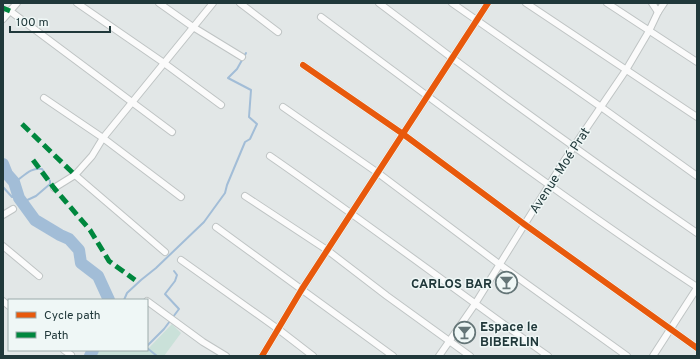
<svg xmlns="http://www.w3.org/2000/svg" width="700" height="359" viewBox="0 0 700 359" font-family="Overpass,sans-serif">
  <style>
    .green { fill: #cae1d9 }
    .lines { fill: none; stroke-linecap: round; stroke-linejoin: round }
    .stream { stroke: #a2bdd7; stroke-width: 2 }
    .river { stroke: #a2bdd7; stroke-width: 12 }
    .street-casing { stroke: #bfc4c4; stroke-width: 8 }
    .street { stroke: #fbfbfb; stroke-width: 6 }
    .quiet { stroke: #00873e; stroke-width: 5; stroke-dasharray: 10 5; stroke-linecap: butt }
    .cycleway-casing { stroke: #eff7f6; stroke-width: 8 }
    .cycleway { stroke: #e8590c; stroke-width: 6 }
    .labels { text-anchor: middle; stroke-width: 3; stroke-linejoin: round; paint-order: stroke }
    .street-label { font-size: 13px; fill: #20383a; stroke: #eff7f6 }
    .poi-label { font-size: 13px; font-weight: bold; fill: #20383a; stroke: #eff7f6; text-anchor: end }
  </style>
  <rect width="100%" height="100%" fill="#e2e7e7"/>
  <polygon class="green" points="172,324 181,333 164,356 94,356 97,350 143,350 146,351"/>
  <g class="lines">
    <g class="stream">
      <path d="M15 182C24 176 31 167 42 169L50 181V184L36 196 23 202"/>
      <polyline points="3,187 12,197 18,197"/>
      <polyline points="124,300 127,293 141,280 156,268 204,222 225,193 227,185 245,142 250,139 257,124 249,117 251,90 228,78 237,69 246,53"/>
      <polyline points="147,346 164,329 179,309 165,294 175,281 177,275 174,271"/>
      <polyline points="147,348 157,356"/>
    </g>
    <g class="river">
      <polyline points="3,164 7,174 14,182 19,198 35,220 60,235 69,239 79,250 81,263 98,276 109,300"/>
      <polyline points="90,356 93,350"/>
    </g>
    <defs>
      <g id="street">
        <polyline points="77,3 164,63 221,105"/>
        <polyline points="159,3 193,27 242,57"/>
        <polyline points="240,3 278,32"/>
        <path d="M379 3C483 82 589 159 697 233"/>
        <polyline points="452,3 601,107 697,176"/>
        <polyline points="526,3 697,117"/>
        <polyline points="607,3 697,62"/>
        <polyline points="652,3 658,12"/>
        <polyline points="10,11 172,132"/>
        <path d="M321 17C445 109 568 202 697 287"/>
        <polyline points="3,19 17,3"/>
        <polyline points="303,65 403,134 524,224 697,348"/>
        <polyline points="44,98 103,138 181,197"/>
        <polyline points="283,107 378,173 499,264 627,356"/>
        <path d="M270 156C364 221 455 290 548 356"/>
        <polyline points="75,175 165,252"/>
        <polyline points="54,188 75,175 92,156 103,138 213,3"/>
        <polyline points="245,196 327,250 387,296 470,356"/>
        <polyline points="3,215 13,209"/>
        <polyline points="216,227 393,356"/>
        <polyline points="3,246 39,276"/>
        <polyline points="181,260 278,329 313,356"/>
        <polyline points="3,301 9,306"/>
        <polyline points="147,301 203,342 226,356"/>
        <polyline points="64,350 71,355"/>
        <polyline points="262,356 302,289 488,3"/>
        <polyline points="439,356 475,304 564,161 626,70 649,31 658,12 664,3"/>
        <polyline points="653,356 697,288"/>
      </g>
    </defs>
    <use href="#street" class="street-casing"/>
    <use href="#street" class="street"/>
    <g class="quiet">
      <polyline points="3,8 10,11"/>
      <polyline points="22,124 75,175"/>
      <polyline points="33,160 54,188 90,230 109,261 135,280"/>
    </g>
    <defs>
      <g id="cycleway">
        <polyline points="303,65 403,134 524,224 697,348"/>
        <polyline points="262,356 302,289 488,3"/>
      </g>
    </defs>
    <use href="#cycleway" class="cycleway-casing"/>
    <use href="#cycleway" class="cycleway"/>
  </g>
  <defs>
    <symbol id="bar-ring" viewBox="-11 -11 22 22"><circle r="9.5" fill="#eff7f6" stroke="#647577" stroke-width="1.5"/><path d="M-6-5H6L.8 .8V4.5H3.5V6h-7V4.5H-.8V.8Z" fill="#647577"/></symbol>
  </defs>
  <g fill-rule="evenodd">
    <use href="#bar-ring" x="494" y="270" width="25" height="25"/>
    <use href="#bar-ring" x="452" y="320" width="25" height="25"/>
  </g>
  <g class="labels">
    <g class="street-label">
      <text transform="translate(559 170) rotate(-57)" y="5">Avenue Moé Prat</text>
    </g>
    <g class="poi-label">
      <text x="492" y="288">CARLOS BAR</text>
      <text x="480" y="331" text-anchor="start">Espace le<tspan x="480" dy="15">BIBERLIN</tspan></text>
    </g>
  </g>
  <rect width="700" height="359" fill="none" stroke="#20383a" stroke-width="8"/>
  <rect x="8" y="299" width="140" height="52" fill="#eff7f6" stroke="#9cabab"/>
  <rect x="16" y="312" width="20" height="6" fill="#e8590c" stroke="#9cabab"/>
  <text x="44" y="319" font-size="12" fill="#20383a">Cycle path</text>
  <rect x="16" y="332" width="20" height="6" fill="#00873e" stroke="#9cabab"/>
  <text x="44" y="339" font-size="12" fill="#20383a">Path</text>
  <path d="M10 26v6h100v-6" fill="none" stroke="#20383a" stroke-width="2"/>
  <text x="16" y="26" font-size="12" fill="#20383a" stroke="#eff7f6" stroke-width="3" paint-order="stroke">100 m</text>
</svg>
